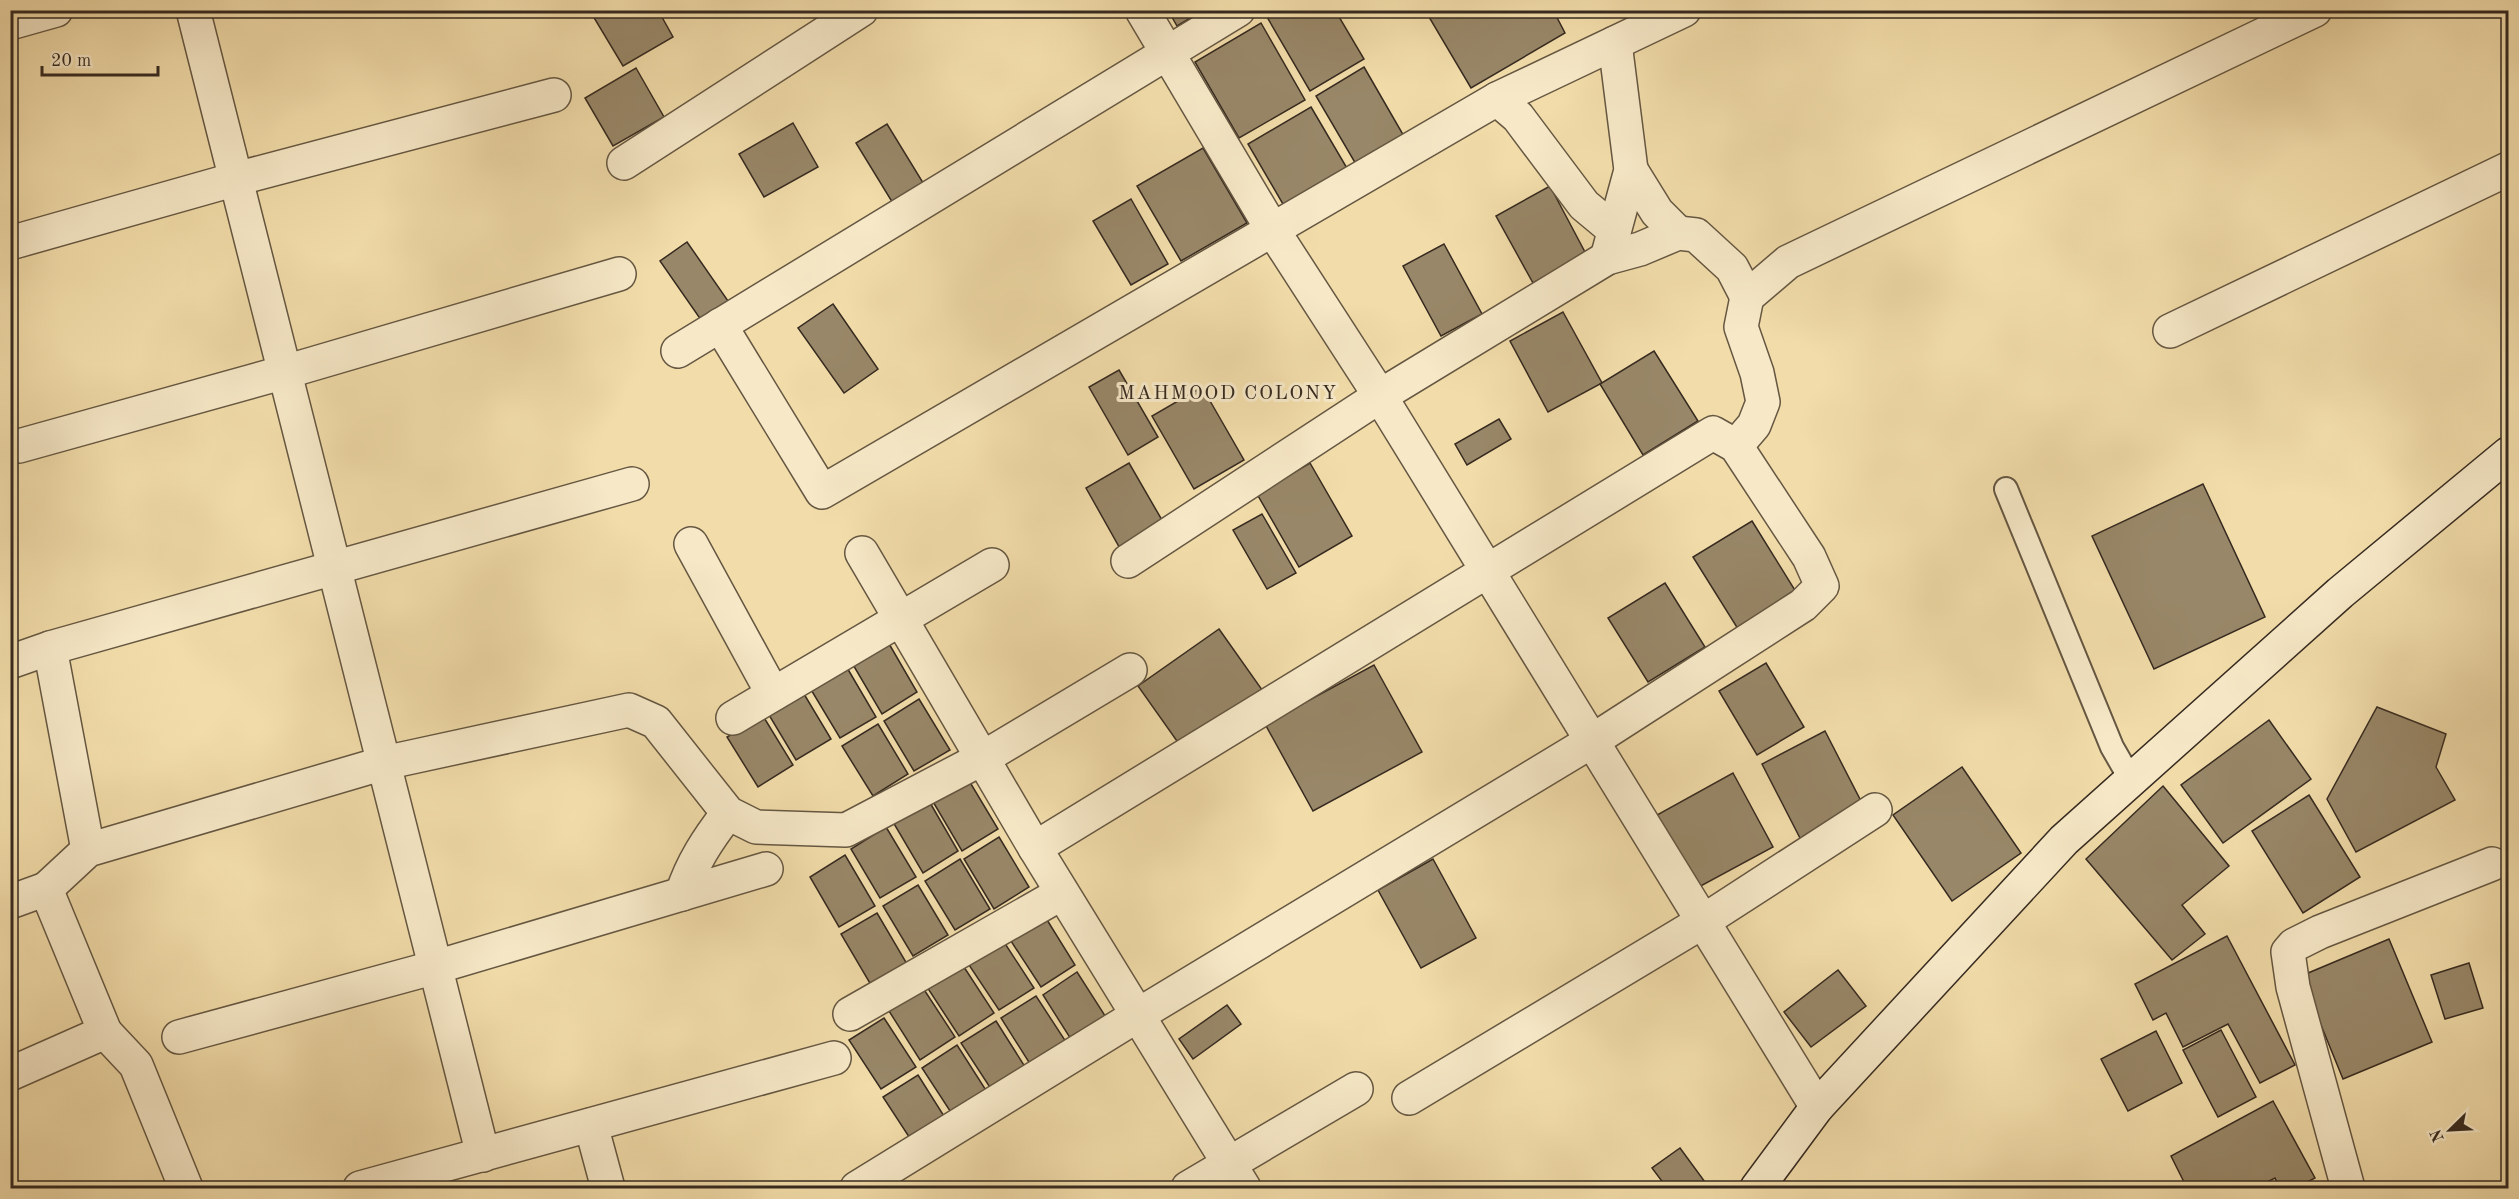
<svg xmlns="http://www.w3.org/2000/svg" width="2519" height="1199" viewBox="0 0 2519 1199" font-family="'Old Standard TT',serif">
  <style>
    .building { fill: #988768; stroke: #362a20; stroke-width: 1.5 }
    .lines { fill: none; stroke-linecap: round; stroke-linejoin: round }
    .lane-casing { stroke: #655742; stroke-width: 26 }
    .street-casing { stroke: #655742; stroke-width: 36 }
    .secondary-casing { stroke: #362a20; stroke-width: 36 }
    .lane { stroke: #f7e9c8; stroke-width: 22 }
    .street { stroke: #f7e9c8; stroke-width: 33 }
    .secondary { stroke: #f7e9c8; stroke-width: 33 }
    .labels { text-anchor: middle; stroke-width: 6; stroke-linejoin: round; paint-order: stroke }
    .neighbourhood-label { font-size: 20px; letter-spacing: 1.5px; fill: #362a20; stroke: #f7e9c8 }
  </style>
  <rect width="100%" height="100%" fill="#f2ddaa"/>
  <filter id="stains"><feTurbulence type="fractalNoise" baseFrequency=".00333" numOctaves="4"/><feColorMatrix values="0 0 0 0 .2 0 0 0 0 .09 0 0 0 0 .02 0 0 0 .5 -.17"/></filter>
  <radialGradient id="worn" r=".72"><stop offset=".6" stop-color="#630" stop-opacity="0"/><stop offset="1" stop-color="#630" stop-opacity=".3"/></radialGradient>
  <g class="building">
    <polygon points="658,10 673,37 623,66 590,11"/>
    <polygon points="1168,10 1204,10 1177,26"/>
    <polygon points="1278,10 1335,10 1364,59 1310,91 1267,17"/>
    <polygon points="1440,10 1553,10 1565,33 1471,88 1429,17"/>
    <polygon points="1261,23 1305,100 1239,138 1195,62"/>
    <polygon points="1364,67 1405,138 1357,166 1316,96"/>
    <polygon points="636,68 664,117 613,146 585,98"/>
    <polygon points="1311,107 1351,175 1287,211 1248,144"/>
    <polygon points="793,123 818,167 764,197 739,154"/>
    <polygon points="887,124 925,186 894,205 856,143"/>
    <polygon points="1203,148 1247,223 1181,261 1137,186"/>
    <polygon points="1550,186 1586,254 1533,283 1496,216"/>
    <polygon points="1131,199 1168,264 1131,285 1093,221"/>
    <polygon points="687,242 735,311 708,330 660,261"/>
    <polygon points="1444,244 1482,314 1441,336 1403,266"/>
    <polygon points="833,304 878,369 844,393 798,328"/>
    <polygon points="1563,312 1602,383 1548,412 1510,341"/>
    <polygon points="1654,351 1698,421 1643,455 1600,384"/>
    <polygon points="1119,370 1158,437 1128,455 1089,387"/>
    <polygon points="1202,387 1244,460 1194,489 1152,416"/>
    <polygon points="1499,419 1511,439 1467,465 1455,444"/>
    <polygon points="1129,463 1166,527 1122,552 1086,488"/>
    <polygon points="1310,463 1352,536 1299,567 1257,494"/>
    <polygon points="2203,484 2265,617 2154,669 2092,536"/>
    <polygon points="1262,514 1296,573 1267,589 1233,530"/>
    <polygon points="1752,521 1801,600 1743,637 1693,557"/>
    <polygon points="1665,583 1705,647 1648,682 1608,618"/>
    <polygon points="1219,629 1265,694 1184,751 1138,686"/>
    <polygon points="888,642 917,692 882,714 852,663"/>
    <polygon points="1766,663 1804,727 1757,755 1719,691"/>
    <polygon points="1374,665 1422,752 1313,811 1265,724"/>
    <polygon points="846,666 876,717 840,738 810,688"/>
    <polygon points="801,689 831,739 796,760 766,710"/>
    <polygon points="919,699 950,750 914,771 884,721"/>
    <polygon points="2377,707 2446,734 2436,767 2455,800 2356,852 2327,799"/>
    <polygon points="763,716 793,765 758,787 727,737"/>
    <polygon points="2269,720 2311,779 2223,843 2181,785"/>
    <polygon points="878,724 908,774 873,796 842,746"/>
    <polygon points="1825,731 1864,807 1801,840 1762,764"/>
    <polygon points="1962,767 2021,853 1952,901 1893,815"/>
    <polygon points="1733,773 1773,847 1697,888 1657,815"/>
    <polygon points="968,779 998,829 962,851 932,800"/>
    <polygon points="2163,786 2229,866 2182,905 2205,934 2172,960 2086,859"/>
    <polygon points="2309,795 2360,877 2303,913 2252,831"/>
    <polygon points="929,801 958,851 923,873 893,822"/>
    <polygon points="886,827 916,877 880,898 851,849"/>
    <polygon points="999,837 1029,887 994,909 964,859"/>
    <polygon points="845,855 875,906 839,927 810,877"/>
    <polygon points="960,859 990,909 955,930 925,881"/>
    <polygon points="1433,859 1476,938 1421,968 1378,890"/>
    <polygon points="918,885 948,935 913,956 883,906"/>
    <polygon points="877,913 907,964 871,985 841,934"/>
    <polygon points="1044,915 1075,965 1041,987 1009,938"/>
    <polygon points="2227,936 2295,1065 2260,1083 2228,1024 2183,1047 2166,1013 2153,1020 2135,984"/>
    <polygon points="1002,939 1034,988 999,1010 967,962"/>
    <polygon points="2389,939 2432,1042 2343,1079 2301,976"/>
    <polygon points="2469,963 2483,1008 2445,1019 2431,975"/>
    <polygon points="962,964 994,1013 959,1036 927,987"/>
    <polygon points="1838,970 1866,1006 1811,1047 1784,1012"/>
    <polygon points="1077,972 1109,1022 1074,1044 1043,995"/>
    <polygon points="923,988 955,1037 920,1060 889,1011"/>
    <polygon points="1036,996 1068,1045 1032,1067 1001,1018"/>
    <polygon points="1227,1005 1241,1024 1193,1059 1179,1039"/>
    <polygon points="884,1018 916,1067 881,1089 849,1040"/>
    <polygon points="996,1021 1027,1070 993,1092 961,1043"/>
    <polygon points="2221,1030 2256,1097 2218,1117 2183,1050"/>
    <polygon points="2156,1031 2182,1083 2128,1111 2101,1059"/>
    <polygon points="957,1045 989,1095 954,1117 922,1068"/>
    <polygon points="918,1075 949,1124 915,1146 883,1097"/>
    <polygon points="2273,1101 2315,1178 2296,1188 2280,1188 2275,1178 2255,1188 2187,1188 2171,1156"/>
    <polygon points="1680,1148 1705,1182 1696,1188 1667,1188 1652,1168"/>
    <polygon points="2075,1183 2075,1188 2034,1188 2034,1186"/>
  </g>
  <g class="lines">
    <defs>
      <polyline id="lane" points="2006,489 2112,747 2131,780"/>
      <g id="street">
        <polyline points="193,10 483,1155"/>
        <polyline points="1142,10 1272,229 1380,396 1817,1107"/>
        <polyline points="10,23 56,10"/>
        <polyline points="1497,99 1518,117 1584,205 1614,230"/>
        <polyline points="624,163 861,10"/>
        <polyline points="1631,170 1657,212 1678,233"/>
        <polyline points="10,243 236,179 554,95"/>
        <polyline points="1607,258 1631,170 1615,43"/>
        <polyline points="720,325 822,492 1497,99 1684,10"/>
        <polyline points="2170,331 2508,169"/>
        <polyline points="678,351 1238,10"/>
        <polyline points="19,446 285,372 619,274"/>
        <polyline points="1736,446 1754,425 1763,402 1757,373 1741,327 1747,297 1788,262 2315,10"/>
        <polyline points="691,544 773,694"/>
        <polyline points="862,553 1035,848 1244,1188"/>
        <polyline points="1128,561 1380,396 1607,258 1640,249 1678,233 1696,235 1732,268 1747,297"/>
        <polyline points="50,648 88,850"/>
        <polyline points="10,662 50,648 632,484"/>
        <polyline points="733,718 992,565"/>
        <polyline points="46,889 88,850 384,763 629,710 656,722 728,813 756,827 846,830 983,758 1130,670"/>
        <path d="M682 894C692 863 708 839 728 813"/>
        <polyline points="10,902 46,889 105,1032"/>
        <polyline points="850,1014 1062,893"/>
        <polyline points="179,1037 436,967 766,869"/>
        <polyline points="10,1074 105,1032 136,1065 186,1188"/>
        <polyline points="1409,1098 1702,922 1875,810"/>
        <polyline points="591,1125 608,1188"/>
        <polyline points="360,1188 834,1058"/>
        <polyline points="857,1188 1138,1015 1592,741 1803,605 1822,586 1809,557 1736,446 1713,433 1035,848"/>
        <polyline points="1188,1188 1356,1089"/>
        <polyline points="2348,1188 2293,987 2288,952 2294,945 2320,932 2492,864"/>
      </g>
      <polyline id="secondary" points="1757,1188 1817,1107 2064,840 2340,593 2508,454"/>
    </defs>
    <use href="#lane" class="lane-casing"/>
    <use href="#street" class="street-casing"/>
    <use href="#secondary" class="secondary-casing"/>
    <use href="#lane" class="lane"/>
    <use href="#street" class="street"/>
    <use href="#secondary" class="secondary"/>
  </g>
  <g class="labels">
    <g class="neighbourhood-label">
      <text x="1228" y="399">MAHMOOD COLONY</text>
    </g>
  </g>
  <rect width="2519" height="1199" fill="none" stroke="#f2ddaa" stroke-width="36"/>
  <rect x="12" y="12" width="2495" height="1175" fill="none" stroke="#362a20" stroke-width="3"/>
  <rect x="18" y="18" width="2483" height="1163" fill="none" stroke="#362a20" stroke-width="1.5"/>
  <g transform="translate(2450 1130) rotate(246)" stroke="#f7e9c8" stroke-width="4.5" paint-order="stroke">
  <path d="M0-4.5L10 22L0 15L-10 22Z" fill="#362a20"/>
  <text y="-9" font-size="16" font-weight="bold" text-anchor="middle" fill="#362a20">N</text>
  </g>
  <path d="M42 66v9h116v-9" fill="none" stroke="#362a20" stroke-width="3"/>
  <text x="51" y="66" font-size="18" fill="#362a20" stroke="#f7e9c8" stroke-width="4.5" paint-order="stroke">20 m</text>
  <rect width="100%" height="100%" filter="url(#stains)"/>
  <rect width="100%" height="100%" fill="url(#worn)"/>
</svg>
